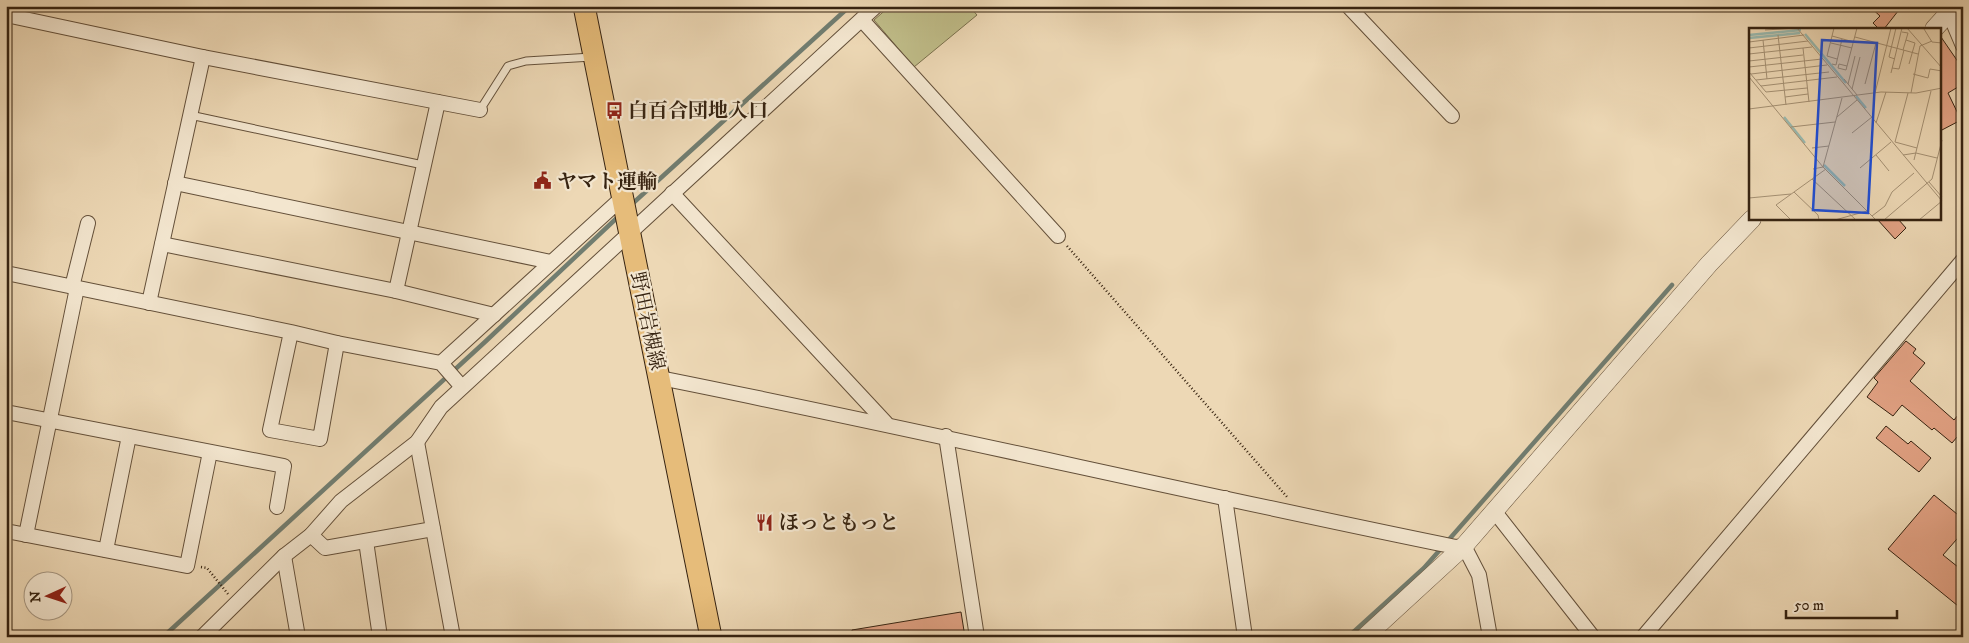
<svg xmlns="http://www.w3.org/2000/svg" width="1969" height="643" viewBox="0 0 1969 643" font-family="'IM FELL DW Pica','Noto Serif JP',serif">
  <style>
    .green { fill: #bfbc88; stroke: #7a704c }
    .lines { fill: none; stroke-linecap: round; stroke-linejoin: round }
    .stream { stroke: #717d70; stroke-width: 4.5 }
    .building { fill: #e2a284; stroke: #362311 }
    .service-casing { stroke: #64503a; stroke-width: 9 }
    .minor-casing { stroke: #64503a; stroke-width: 16 }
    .tertiary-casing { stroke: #64503a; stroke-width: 19 }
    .primary-casing { stroke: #362311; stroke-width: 23 }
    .path { stroke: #362311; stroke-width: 2.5; stroke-dasharray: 1 2.5; stroke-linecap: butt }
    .service { stroke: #f3e6cf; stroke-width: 7 }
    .minor { stroke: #f3e6cf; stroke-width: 14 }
    .tertiary { stroke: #f3e6cf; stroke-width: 18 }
    .primary { stroke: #e6bc7a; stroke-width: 21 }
    .labels { text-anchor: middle; stroke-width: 4.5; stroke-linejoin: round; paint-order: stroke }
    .poi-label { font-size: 20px; font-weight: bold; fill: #362311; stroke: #f3e6cf; text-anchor: start }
    .street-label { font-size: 20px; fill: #362311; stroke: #f3e6cf }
    .inset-river { fill: none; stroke: #99b9af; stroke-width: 2.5 }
    .inset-road { fill: none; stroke: #a49073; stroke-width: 1 }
    .view { fill: #1d4ed8; fill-opacity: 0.15; stroke: #1d4ed8; stroke-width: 2.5 }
    .inset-edge { fill: none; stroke: #362311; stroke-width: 2.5 }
  </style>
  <rect width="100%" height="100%" fill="#edd8b5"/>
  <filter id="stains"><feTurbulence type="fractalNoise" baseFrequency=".004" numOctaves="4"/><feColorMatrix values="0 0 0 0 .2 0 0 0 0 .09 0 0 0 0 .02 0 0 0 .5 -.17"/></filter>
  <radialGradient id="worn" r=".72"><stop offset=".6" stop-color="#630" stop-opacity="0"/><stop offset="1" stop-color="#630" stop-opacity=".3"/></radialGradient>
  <polygon class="green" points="890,6 969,6 977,15 914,67 874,20"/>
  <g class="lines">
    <g class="stream">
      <polyline points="631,205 850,6"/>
      <polyline points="163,637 486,341 620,215"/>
      <polyline points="1348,637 1424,568 1672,285"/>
    </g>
  </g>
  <g class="building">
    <polygon points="1869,6 1902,6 1884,29 1879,29 1873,23 1880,16"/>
    <polygon points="1941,37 1963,69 1963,84 1948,93 1961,120 1940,131"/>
    <polygon points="1877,219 1898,219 1906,228 1895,239"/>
    <polygon points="1906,341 1916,349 1913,353 1925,363 1910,381 1954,420 1963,409 1963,430 1952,443 1934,428 1932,430 1902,405 1893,416 1867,397 1878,382 1874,378"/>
    <polygon points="1886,426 1908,444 1911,441 1931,458 1919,472 1876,438"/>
    <polygon points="1934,495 1963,519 1963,532 1943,555 1963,571 1963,610 1888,549"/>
    <polygon points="961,612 965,637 852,637 852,630"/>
  </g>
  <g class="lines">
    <defs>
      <g id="service">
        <polyline points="480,110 508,66 526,61 592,57"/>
        <polyline points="190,115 423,165"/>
      </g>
      <g id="minor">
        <polyline points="1348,6 1452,116"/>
        <polyline points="1949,13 1963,46"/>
        <polyline points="6,15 203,57 480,110"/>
        <polyline points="862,20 1058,236"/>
        <polyline points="175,183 551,262"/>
        <polyline points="672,193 886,423"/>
        <polyline points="162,244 396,291 494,315"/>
        <polyline points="6,273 291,332 337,343 320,439 270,430 291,332"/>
        <polyline points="72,287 88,223"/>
        <polyline points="396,291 438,102"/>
        <polyline points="149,303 203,57"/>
        <polyline points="337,343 441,363 462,387"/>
        <polyline points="441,363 622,198"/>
        <path d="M660 378C926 431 1190 493 1456 547L1464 546 1479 575 1490 637"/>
        <polyline points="6,412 284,466 277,507"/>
        <polyline points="946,436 977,637"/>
        <polyline points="417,442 453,637"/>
        <polyline points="1225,498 1245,637"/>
        <polyline points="1495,512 1593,637"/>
        <polyline points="6,531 187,566 210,452"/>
        <polyline points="26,535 77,288"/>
        <polyline points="311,535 325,548 433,529"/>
        <polyline points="366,541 380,637"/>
        <polyline points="106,550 129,436"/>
        <polyline points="284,556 298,637"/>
        <polyline points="202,637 284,556 311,535 341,501 417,442 441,407 876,6"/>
        <polyline points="1643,637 1963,260"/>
      </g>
      <g id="tertiary">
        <polyline points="1934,29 1955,6"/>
        <polyline points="1365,637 1464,546 1709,264 1752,219"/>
      </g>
      <polyline id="primary" points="584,6 711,637"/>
    </defs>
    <use href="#service" class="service-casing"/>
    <use href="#minor" class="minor-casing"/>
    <use href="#tertiary" class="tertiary-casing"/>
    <use href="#primary" class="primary-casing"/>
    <g class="path">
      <polyline points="1067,246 1288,498"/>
      <polyline points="201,567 207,568 228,594"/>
    </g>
    <use href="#service" class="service"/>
    <use href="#minor" class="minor"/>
    <use href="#tertiary" class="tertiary"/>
    <use href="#primary" class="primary"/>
  </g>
  <defs>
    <symbol id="bus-bare" viewBox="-9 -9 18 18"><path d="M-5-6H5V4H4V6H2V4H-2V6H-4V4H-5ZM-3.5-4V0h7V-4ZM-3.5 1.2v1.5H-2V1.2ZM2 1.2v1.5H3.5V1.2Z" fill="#8f2418" stroke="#f3e6cf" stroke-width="2.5" paint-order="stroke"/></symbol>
    <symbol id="civic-bare" viewBox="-9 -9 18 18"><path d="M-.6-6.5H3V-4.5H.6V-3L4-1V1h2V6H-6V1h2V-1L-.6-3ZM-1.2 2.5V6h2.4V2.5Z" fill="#8f2418" stroke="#f3e6cf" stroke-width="2.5" paint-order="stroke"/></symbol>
    <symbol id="restaurant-bare" viewBox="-9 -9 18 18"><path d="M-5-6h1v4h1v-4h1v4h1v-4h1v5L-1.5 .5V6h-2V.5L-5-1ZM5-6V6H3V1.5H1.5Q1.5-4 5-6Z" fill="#8f2418" stroke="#f3e6cf" stroke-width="2.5" paint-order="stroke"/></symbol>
  </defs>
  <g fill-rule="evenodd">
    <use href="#bus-bare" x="602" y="98" width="25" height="25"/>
    <use href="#civic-bare" x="530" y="168" width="25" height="25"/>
    <use href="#restaurant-bare" x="752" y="510" width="25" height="25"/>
  </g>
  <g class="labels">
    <g class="poi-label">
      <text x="628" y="117">白百合団地入口</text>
      <text x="557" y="188">ヤマト運輸</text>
      <text x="779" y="529">ほっともっと</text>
    </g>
    <g class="street-label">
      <text transform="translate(648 321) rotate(78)" y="7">野田岩槻線</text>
    </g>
  </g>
  <g transform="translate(1749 28)">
    <rect width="192" height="192" fill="#edd8b5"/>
    <path class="inset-river" d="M56 6 97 55M0 7 52 2M0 10 51 5M107 68 117 80M35 89 56 115M75 137 96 158"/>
    <path class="inset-road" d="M48 0 193 173M85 0 78 28 88 31M158 0 193 40M175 1 183 14 193 15M16 2 48 0M153 4 159 5 154 22M29 7 37 77M83 8 105 14M106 9 169 26M14 12 18 51M157 12 166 15 160 36M0 14 55 7M82 15 103 20M0 20 59 13M54 20 60 74M0 26 63 19M146 31 140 29 147 0M0 33 54 27M83 36 87 37 93 11M98 38 90 36 89 40 97 42 98 38 108 0M0 39 73 31M143 40 150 41 155 22M0 44 17 64 58 60M142 45 153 0M2 46 78 37M164 46 179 50 181 41 193 43M0 49 74 139 127 192M95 51 108 67M7 52 80 44M99 56 106 28M116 56 127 15M12 58 88 49M103 61 111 29M126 65 142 0M159 65 146 114 168 120M162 65 171 18 183 13M36 69 59 66M0 81 132 64 167 65 193 60M88 89 108 72M127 95 137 64M42 99 86 94M103 105 123 89M63 120 80 118M127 127 140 143M154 127 167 125 188 130M165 132 182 63M111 140 142 114M64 141 74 139 93 70M63 151 107 192M180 154 193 169M45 164 69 187 70 192M0 170 42 166M123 188 136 178 143 164 165 145M42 192 27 177 77 141M86 192 118 183M135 192 183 151 193 112M170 192 193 173"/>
    <path class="view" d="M73 12 128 15 119 185 64 182Z"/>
    <rect width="192" height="192" class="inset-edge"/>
  </g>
  <rect width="1969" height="643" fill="none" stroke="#edd8b5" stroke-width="25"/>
  <rect x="8" y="8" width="1954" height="628" fill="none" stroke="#362311" stroke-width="2.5"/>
  <rect x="12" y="12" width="1944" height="618" fill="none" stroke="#362311"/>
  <g transform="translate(48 596) rotate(267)"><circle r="24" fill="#f3e6cf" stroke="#a79883"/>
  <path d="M0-4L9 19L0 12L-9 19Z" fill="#8f2418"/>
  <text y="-8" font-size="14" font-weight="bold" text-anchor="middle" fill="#362311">N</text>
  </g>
  <path d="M1786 610v8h111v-8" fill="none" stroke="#362311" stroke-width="2.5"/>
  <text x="1794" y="610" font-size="15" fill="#362311" stroke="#f3e6cf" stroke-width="4" paint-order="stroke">50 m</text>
  <rect width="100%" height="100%" filter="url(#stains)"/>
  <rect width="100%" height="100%" fill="url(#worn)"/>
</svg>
